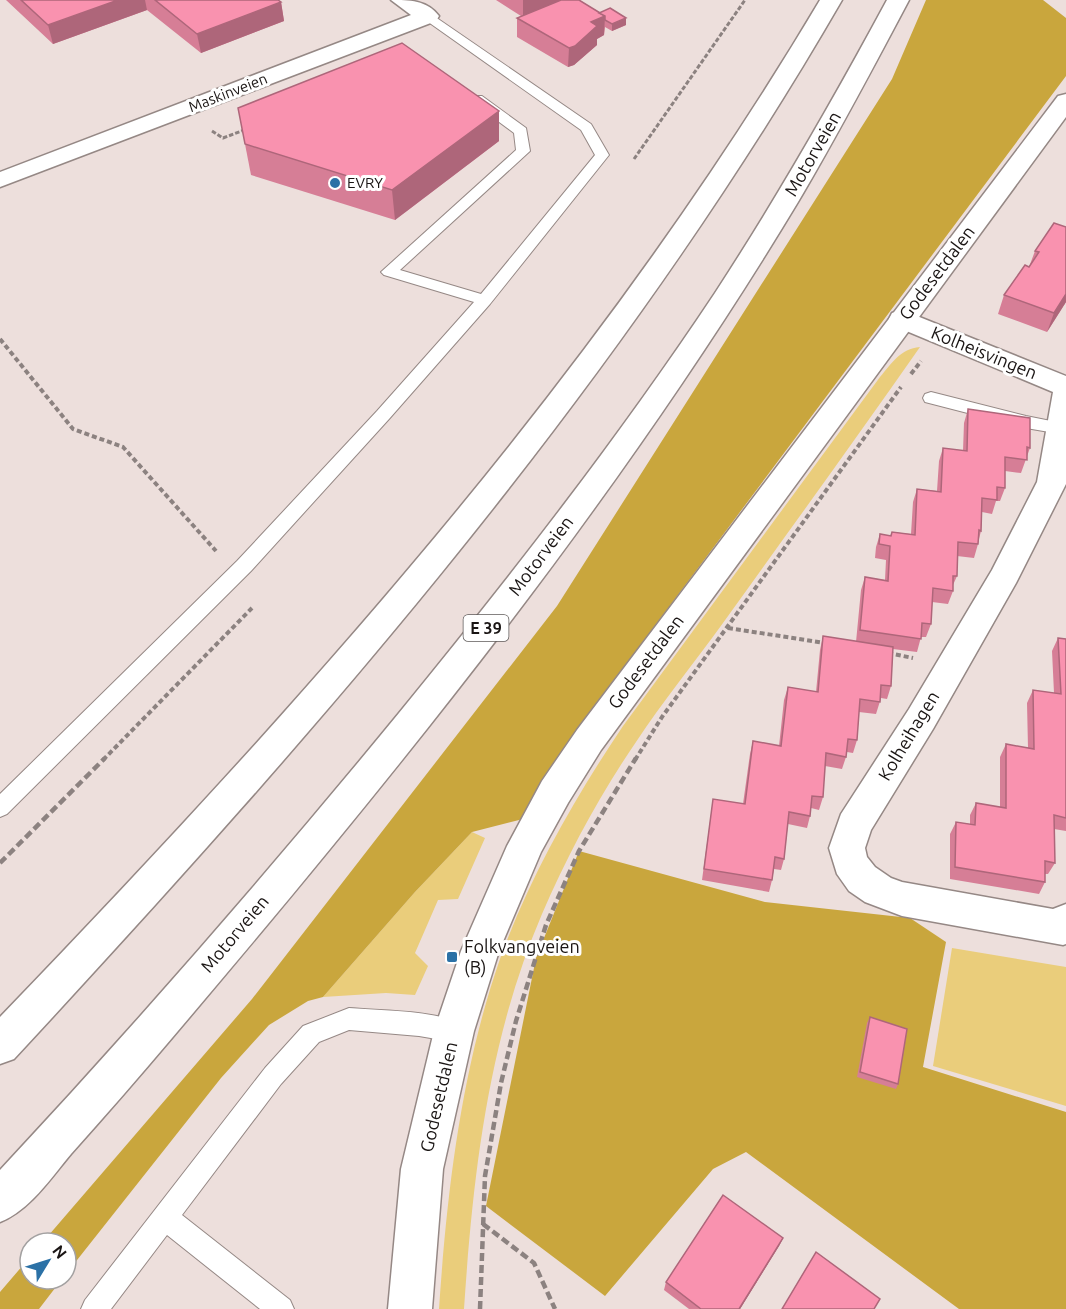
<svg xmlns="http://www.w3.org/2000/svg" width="1066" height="1309" viewBox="0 0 1066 1309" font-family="Ubuntu,sans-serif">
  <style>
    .green { fill: #eacd7b }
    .forest { fill: #c9a63d }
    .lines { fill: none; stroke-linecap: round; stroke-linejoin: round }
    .service-casing { stroke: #958885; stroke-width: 2 }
    .minor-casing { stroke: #958885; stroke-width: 3 }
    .secondary-casing { stroke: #958885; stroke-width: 3 }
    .motorway-casing { stroke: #958885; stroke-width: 3 }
    .path-far2 { stroke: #8c8280; stroke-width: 3; stroke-dasharray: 4.5 2; stroke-linecap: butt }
    .path-far1 { stroke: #8c8280; stroke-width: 4; stroke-dasharray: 5 3; stroke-linecap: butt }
    .path { stroke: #8c8280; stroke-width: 4.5; stroke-dasharray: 8 4; stroke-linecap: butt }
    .service { fill: #fff; fill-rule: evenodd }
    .minor { fill: #fff; fill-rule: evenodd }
    .secondary { fill: #fff; fill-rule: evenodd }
    .motorway { fill: #fff; fill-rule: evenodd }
    .wall { fill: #d67e96 }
    .shaded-wall { fill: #ae667a }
    .building { fill: #f992af; stroke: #ae667a; stroke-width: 1.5 }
    .poi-dot { fill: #2b71a6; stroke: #fff; stroke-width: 2 }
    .labels { text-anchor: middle; stroke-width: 6; stroke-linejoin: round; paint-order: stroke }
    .far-street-label { font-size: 15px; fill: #1a1514; stroke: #fff }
    .far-poi-label { font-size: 15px; fill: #1a1514; stroke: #fff; text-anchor: start }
    .shield { fill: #fff; stroke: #5f5b5a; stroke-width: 1.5 }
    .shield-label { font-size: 16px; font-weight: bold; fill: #1a1514 }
    .street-label { font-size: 18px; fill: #1a1514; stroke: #fff }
    .poi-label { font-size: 18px; fill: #1a1514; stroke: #fff; text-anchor: start }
  </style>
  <rect width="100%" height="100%" fill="#eddfdc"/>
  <g class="green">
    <path d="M920 347C855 440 789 531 723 623 694 663 663 701 636 742 599 796 568 854 542 914 488 1040 473 1175 464 1309H439C447 1191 461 1071 500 959 530 876 574 799 623 726L880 377C892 363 900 349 920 347Z"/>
    <polygon points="472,832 485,838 458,899 438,900 415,953 428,966 415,995 386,993 323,997 415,892"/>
    <polygon points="952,948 1066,967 1066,1106 933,1066"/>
  </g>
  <g class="forest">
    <polygon points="926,0 1043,0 1066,18 1066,76 657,623 539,787 523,819 472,832 415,892 323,997 308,1001 269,1025 221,1078 66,1274 66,1243 42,1243 252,999 557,606 892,79"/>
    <polygon points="579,851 765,902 910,918 946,942 923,1067 1066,1112 1066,1309 959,1309 746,1152 713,1169 605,1296 486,1206 536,958"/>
    <polygon points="30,1257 30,1279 62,1279 39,1309 0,1309 0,1292"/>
  </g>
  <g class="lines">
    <defs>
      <g id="service">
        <polygon points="428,12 591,124 609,155 490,304 389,419 251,571 7,814 0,817 0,794 237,561 377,411 474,302 384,275 381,272 516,150 514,133 472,102 470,99 472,96 482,96 526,128 530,151 400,270 481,294 595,155 581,130 424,19 422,16 424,13"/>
        <polygon points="931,392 1026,416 1066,424 1066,432 1061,434 1026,428 925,402 923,398 925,394"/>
        <path d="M349 1008C386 1011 428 1010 462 1023L466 1031 462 1039 454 1042 419 1036 349 1030 319 1042 281 1084 182 1215 290 1300 294 1309H260L167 1235 111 1309H81L85 1300 265 1068 303 1026Z"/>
      </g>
      <g id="minor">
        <path d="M391 0C409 0 427 0 439 16L436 21 0 187V172L411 15Z"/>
        <polygon points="902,310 1066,376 1066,484 1016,583 933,729 871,830 865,848 867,857 875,867 891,878 902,882 1053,909 1066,904 1066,944 1063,945 902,916 865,902 849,891 837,874 829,848 841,814 909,709 992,570 1037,482 1053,392 892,325 889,319 892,313"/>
      </g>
      <polygon id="secondary" points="1066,94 1066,117 601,750 568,803 541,852 499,951 474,1031 443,1169 432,1309 388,1309 401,1169 434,1031 461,951 507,846 542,781 577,730 1058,96"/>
      <g id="motorway">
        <path d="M820 0H842C617 390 319 730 14 1059L0 1064V1017C302 703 597 376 820 0Z"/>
        <path d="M887 0H909C873 68 837 136 798 202 618 501 397 773 172 1038 139 1077 105 1116 71 1154 51 1178 29 1211 0 1222V1170C138 1022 271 869 399 713 510 577 618 439 715 293 777 198 833 100 887 0Z"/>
      </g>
    </defs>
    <use href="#service" class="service-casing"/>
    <use href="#minor" class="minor-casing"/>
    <use href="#secondary" class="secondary-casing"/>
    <use href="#motorway" class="motorway-casing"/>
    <g class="path-far2">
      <polyline points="212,131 223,138 247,129"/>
      <polyline points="634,159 745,0"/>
    </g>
    <g class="path-far1">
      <polyline points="0,339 73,429 123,447 216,551"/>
      <polyline points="911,374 921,361"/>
      <polyline points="728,628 825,643"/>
      <polyline points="888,653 913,658"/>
      <polyline points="103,760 252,608"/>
      <polyline points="635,760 662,717 901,387"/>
    </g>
    <g class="path">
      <polyline points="0,863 105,758"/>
      <polyline points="483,1224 534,1263 555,1309"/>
      <polyline points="480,1309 485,1176 501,1083 516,1021 546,925 579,851 636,758"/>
    </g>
    <use href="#service" class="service"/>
    <use href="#minor" class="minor"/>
    <use href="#secondary" class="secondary"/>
    <use href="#motorway" class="motorway"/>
  </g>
  <g class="wall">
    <polygon points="6,0 278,0 281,2 284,21 201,53 147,10 53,44"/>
    <polygon points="496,0 579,0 599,12 626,25 612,31 605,27 604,35 597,39 597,45 574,65 568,67 517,37 517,18 521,16"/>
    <polygon points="238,108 499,141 395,220 251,175"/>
    <polygon points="1066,227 1066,302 1047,332 998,314 1004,295 1029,267 1035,251"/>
    <polygon points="968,409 1030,448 1021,473 1005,471 1005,488 1000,501 996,501 992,514 982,512 981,531 979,539 978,544 974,558 957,556 957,576 953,585 953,591 948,604 932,602 931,624 926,637 921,637 917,652 893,649 891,686 887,699 881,698 876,714 859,712 857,740 853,753 847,752 846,757 842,769 825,766 823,797 819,810 811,808 810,816 807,828 788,824 784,859 781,870 774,869 772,880 769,892 702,880 713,799 743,804 750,754 753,741 779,746 784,700 788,687 816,692 820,650 823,636 856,642 861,590 865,577 885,580 886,560 875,558 876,547 880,534 890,536 892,532 911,534 913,502 917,489 937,491 939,461 943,448 963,451 964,423"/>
    <polygon points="1058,638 1066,639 1066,831 1054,829 1055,863 1048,874 1045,874 1045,882 1039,894 950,879 950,834 956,822 970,824 970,815 976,803 1000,807 1000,757 1006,744 1028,748 1027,703 1033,690 1054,693 1052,651"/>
    <polygon points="870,1017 898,1084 896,1089 857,1077 867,1023"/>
    <polygon points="783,1238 779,1246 740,1309 689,1309 664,1290 666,1282"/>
  </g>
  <g class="shaded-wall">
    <polygon points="118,0 145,0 147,10 53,44 48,25"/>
    <polygon points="523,0 565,0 523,17"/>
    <polygon points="281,2 284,21 201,53 197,34"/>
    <polygon points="605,16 604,35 597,39 597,45 574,65 568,67 569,48 591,22"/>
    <polygon points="626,18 626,25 612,31 612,24"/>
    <polygon points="499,111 499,141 395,220 392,190"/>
    <polygon points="1066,289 1066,302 1047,332 1054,313"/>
    <polygon points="783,1238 779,1246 740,1309 739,1309"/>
  </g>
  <g class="building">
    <polygon points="21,0 118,0 48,25"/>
    <polygon points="155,0 278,0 281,2 197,34"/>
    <polygon points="561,0 579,0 605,16 591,22 597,26 575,46 569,48 517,18"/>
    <polygon points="610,8 626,18 612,24 605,20 605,16 599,13"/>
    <polygon points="402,43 499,111 392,190 245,144 238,108"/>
    <polygon points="1054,223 1066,227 1066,294 1054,313 1004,295 1025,265 1029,267 1039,252 1035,251"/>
    <polygon points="968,409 1030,418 1030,448 1027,447 1027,460 1005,457 1005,488 997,487 997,500 982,498 981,531 979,530 978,544 958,542 957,576 953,576 953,591 933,588 931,624 922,623 921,639 860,630 865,577 888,581 890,546 879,544 880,534 891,536 892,532 915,535 917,489 941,492 943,448 967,451"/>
    <polygon points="823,636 893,647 891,686 881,685 880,702 860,699 857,740 848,739 846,757 826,753 823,797 812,796 810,816 789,812 784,859 775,857 772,880 704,869 713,799 745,804 753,741 781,746 788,687 818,692"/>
    <polygon points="1058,638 1066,639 1066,818 1054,815 1055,863 1045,861 1045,882 955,867 956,822 975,825 976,803 1006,808 1006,744 1034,749 1033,690 1061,694"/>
    <polygon points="870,1017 907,1029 898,1084 860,1072"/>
    <polygon points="723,1195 783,1238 739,1309 701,1309 666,1282"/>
    <polygon points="816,1252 880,1299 874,1309 782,1309"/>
  </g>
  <g class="poi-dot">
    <circle cx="335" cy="183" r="6"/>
    <rect x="446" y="951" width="12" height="12" rx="3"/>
  </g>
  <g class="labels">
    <g class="far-street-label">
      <text transform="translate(228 93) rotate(-21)" y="5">Maskinveien</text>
    </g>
    <g class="far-poi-label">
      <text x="347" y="188">EVRY</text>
    </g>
    <rect class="shield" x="463.5" y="615" width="45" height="26" rx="4.5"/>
    <g class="shield-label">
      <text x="486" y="634">E 39</text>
    </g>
    <g class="street-label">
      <text transform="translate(813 154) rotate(-60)" y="6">Motorveien</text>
      <text transform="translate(937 273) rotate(-53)" y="6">Godesetdalen</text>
      <text transform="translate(984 353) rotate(22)" y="6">Kolheisvingen</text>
      <text transform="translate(541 556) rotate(-53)" y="6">Motorveien</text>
      <text transform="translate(646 662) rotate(-53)" y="6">Godesetdalen</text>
      <text transform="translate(909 736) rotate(-59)" y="6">Kolheihagen</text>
      <text transform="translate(235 934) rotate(-50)" y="6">Motorveien</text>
      <text transform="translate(439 1097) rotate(-77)" y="6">Godesetdalen</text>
    </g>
    <g class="poi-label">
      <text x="464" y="953">Folkvangveien<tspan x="464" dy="21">(B)</tspan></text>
    </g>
  </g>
  <g transform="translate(48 1261) rotate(52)"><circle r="28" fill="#ffffff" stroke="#a3a1a1" stroke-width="1.5"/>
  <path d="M0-4.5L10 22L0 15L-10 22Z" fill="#2b71a6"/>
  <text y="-9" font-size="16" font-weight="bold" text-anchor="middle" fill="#1a1514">N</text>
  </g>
</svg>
